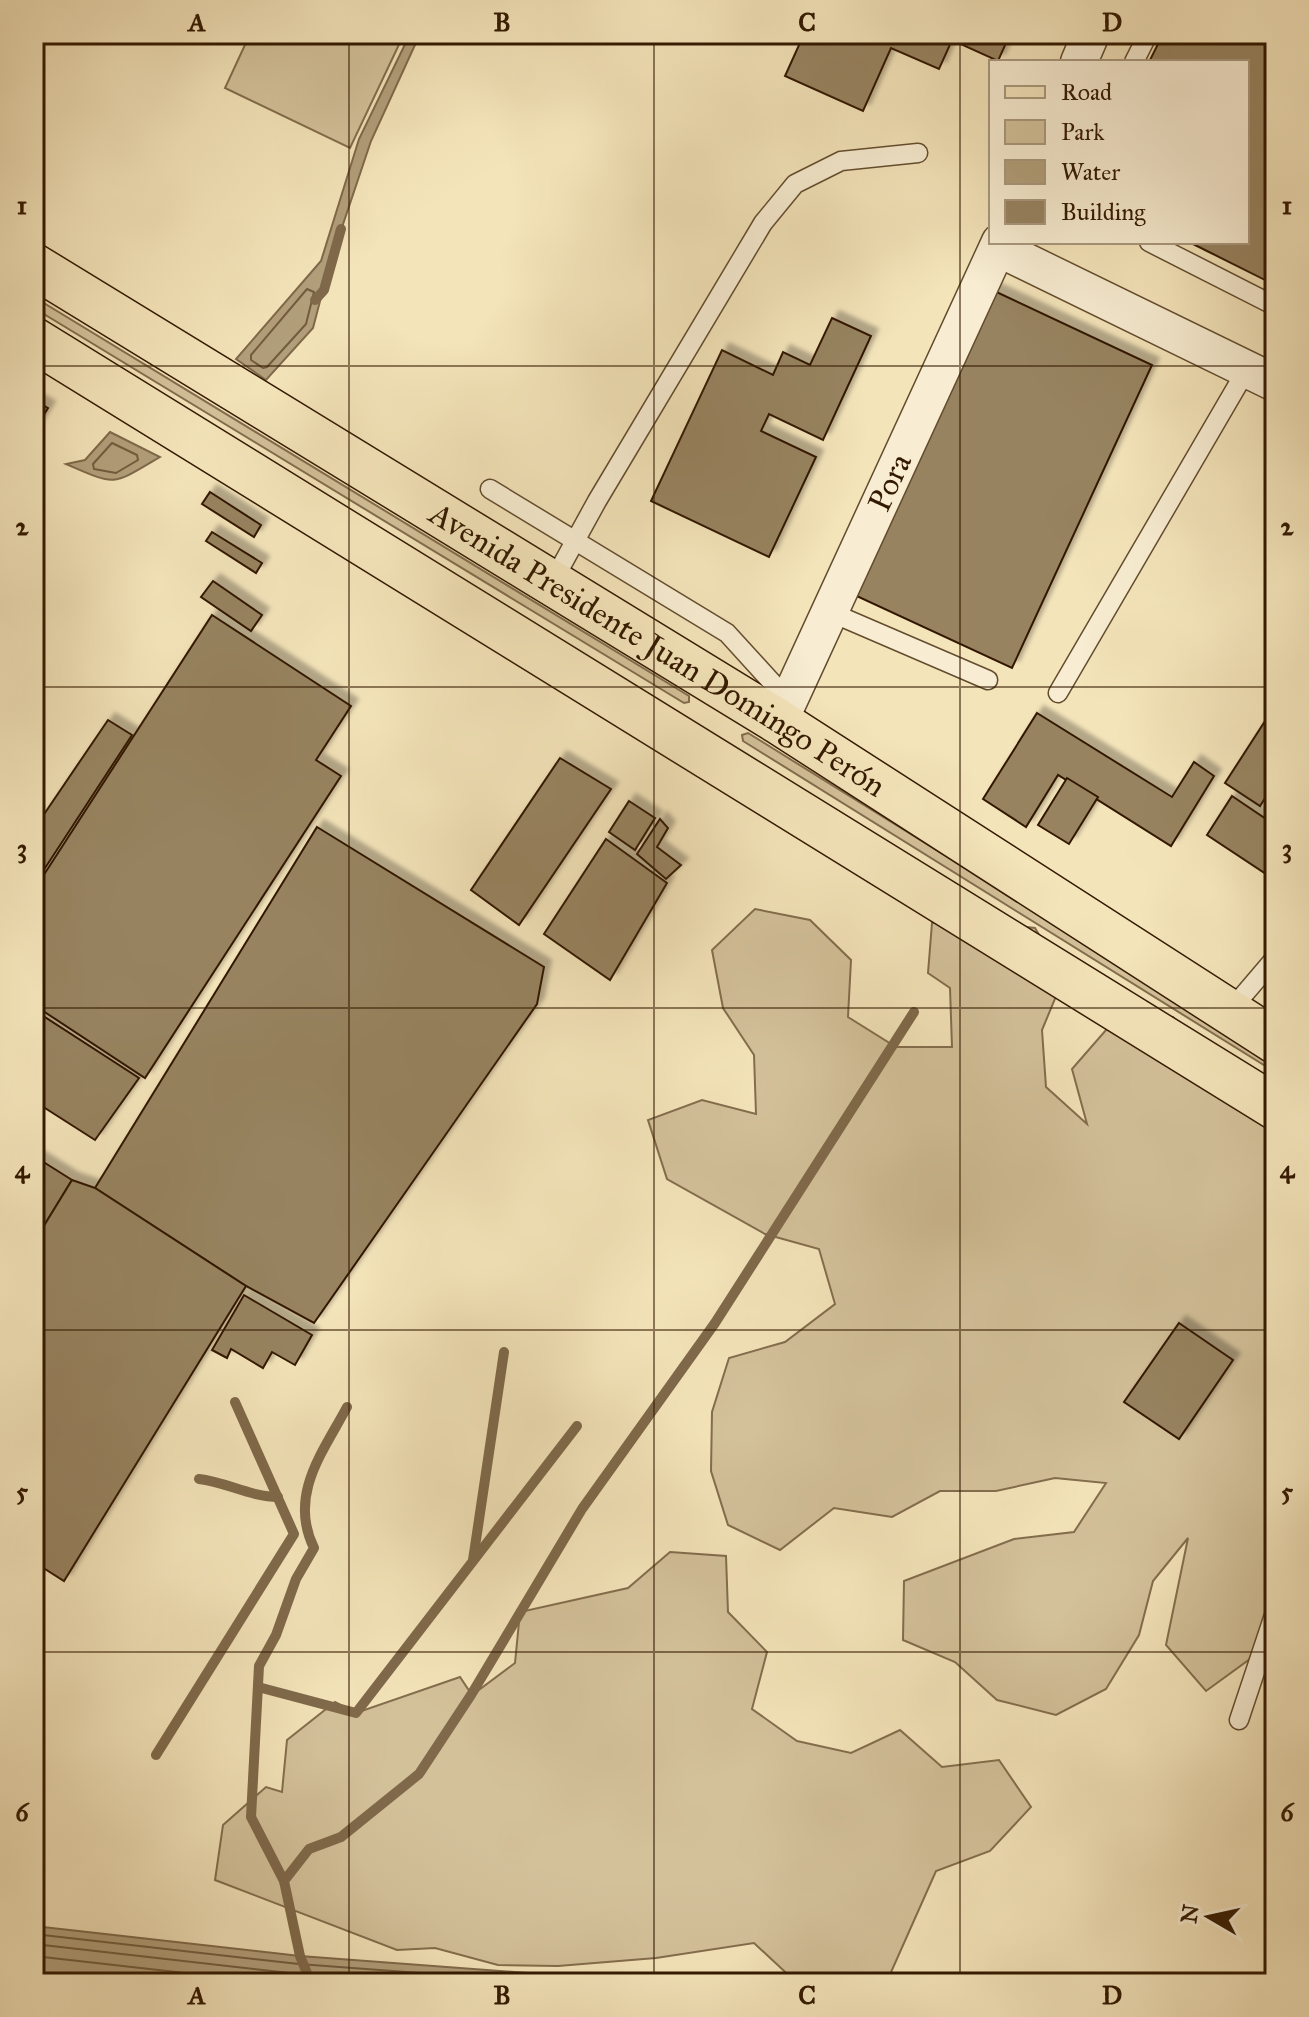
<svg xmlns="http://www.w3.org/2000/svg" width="1309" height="2017" viewBox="0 0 1309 2017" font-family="'IM FELL Great Primer',serif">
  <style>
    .green { fill: #d3c19a; stroke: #836d4d; stroke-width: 2 }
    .water { fill: #b29f7b; stroke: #7f694a; stroke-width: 2 }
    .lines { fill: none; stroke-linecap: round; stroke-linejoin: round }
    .shore { stroke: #725c3e; stroke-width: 2 }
    .stream { stroke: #7f694a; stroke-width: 10 }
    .building { fill: #978361; stroke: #331900; stroke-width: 2; filter: url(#shadow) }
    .service-casing { stroke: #634c2e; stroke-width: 21 }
    .minor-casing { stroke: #634c2e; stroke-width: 39 }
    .primary-casing { stroke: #331900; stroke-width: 47 }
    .service { stroke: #f8edd2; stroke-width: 18 }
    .minor { stroke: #f8edd2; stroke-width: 36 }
    .primary { stroke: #f4e4ba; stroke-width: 44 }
    .grid { fill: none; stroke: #331900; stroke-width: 2; stroke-opacity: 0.55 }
    .labels { text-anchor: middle; stroke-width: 8; stroke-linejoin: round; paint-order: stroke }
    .street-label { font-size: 32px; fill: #331900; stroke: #f8edd2 }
    .neatline { fill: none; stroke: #331900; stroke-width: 3 }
    .grid-label { font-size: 26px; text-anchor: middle; font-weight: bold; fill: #331900 }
  </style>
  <defs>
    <filter id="shadow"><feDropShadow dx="7" dy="-7" stdDeviation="2" flood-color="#0004"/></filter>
  </defs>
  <rect width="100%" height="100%" fill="#f4e4ba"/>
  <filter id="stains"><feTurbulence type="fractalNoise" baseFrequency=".0025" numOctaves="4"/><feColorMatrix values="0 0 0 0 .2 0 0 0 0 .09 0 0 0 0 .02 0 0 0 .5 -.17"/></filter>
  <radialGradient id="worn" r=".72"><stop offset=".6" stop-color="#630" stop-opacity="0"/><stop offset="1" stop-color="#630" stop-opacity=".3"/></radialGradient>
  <g class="green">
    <polygon points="250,34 404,34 350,148 225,88"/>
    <polygon points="34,297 689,696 689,702 684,703 34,308"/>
    <polygon points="748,733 1275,1060 1275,1072 743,741 742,735"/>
    <polygon points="755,909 810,920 851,960 848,1017 896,1047 952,1047 950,988 928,973 932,923 975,921 1035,928 1064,977 1042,1030 1046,1087 1087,1124 1072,1069 1113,1022 1173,1017 1275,1120 1275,1613 1254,1656 1206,1691 1166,1645 1188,1538 1153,1581 1139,1635 1106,1689 1056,1715 997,1700 955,1662 903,1640 904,1581 1014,1539 1074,1532 1106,1483 1055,1478 996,1491 940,1491 892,1517 834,1508 780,1550 728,1525 711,1471 712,1412 729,1358 785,1342 835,1304 819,1249 765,1234 667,1179 648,1120 702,1100 756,1114 754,1055 723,1008 712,950"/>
    <polygon points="670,1552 726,1556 728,1612 767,1652 752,1709 797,1741 851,1753 900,1730 942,1767 999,1760 1031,1807 990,1851 936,1871 888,1979 880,1983 797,1983 754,1943 656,1958 558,1966 498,1965 435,1948 397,1950 215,1880 223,1825 266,1787 282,1792 287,1740 335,1702 356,1713 460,1677 472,1695 515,1663 520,1612 628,1588"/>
  </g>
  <g class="water">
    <polygon points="410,34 420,34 371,141 330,263 313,328 266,380 236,359 321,261 359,139"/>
    <path d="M110 432 160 457C111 486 117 486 66 464L85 460Z"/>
    <polygon points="34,1926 300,1956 662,1983 34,1983"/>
  </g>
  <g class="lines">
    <g class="shore">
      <polygon points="307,289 314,292 306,324 267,367 263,368 251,360 251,355"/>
      <polygon points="112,443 137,455 138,460 116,473 94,469 93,464"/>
      <polyline points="34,1934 299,1964 555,1983"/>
      <polyline points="34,1944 298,1974 421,1983"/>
      <polyline points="34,1956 273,1983"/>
    </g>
    <g class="stream">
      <polyline points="315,300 324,290 341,229"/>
      <path d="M199 1479C226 1482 251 1497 278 1497"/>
      <polyline points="473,1560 504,1352"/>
      <polyline points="258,1687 356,1713 577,1426"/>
      <polyline points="156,1755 294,1534 235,1402"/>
      <path d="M284 1881 251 1817 259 1666 276 1635 296 1579 314 1548C288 1495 323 1452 347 1407"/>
      <polyline points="311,1983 300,1956 284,1881 309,1849 341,1837 419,1774 471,1695 582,1509 715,1323 914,1012"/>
    </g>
  </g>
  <g class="building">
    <polygon points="804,34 1010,34 998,61 952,40 939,69 891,48 863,111 785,76"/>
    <polygon points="1163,34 1275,34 1275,285 1189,242 1247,242 1247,62 1149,62"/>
    <polygon points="988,288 1152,365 1012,668 848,592"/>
    <polygon points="832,318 871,336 823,440 769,414 761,431 816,457 769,557 651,501 722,350 773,375 783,352 810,365"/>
    <polygon points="34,400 48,408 34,431"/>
    <polygon points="210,492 261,525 254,537 202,504"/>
    <polygon points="212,532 262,563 256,573 206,541"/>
    <polygon points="213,581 262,615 251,631 201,597"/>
    <polygon points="212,615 351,706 316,760 341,776 145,1078 34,1005 34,890"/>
    <polygon points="1037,713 1172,797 1194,762 1214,776 1171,846 1058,775 1026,827 983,799"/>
    <polygon points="1269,715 1275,719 1275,783 1260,806 1225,783"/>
    <polygon points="108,720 132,735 34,885 34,829"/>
    <polygon points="560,758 611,789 519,925 471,890"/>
    <polygon points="1067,778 1098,797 1069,844 1038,825"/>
    <polygon points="1232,796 1275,825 1275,880 1207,835"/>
    <polygon points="629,801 655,818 635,850 609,832"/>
    <polygon points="660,819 668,828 657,847 681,865 666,879 637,854"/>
    <polygon points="317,827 544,967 537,1004 314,1323 246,1286 95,1188"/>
    <polygon points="606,839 667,883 610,980 544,934"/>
    <polygon points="34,1010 139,1078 95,1140 34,1101"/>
    <polygon points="34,1156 72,1180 34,1242"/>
    <polygon points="72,1180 95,1188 246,1286 64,1581 34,1562 34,1242"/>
    <polygon points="244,1295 312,1335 295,1365 272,1352 263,1368 231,1349 227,1358 212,1350"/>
    <polygon points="1179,1323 1233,1360 1179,1439 1124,1402"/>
  </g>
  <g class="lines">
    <defs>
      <g id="service">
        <polyline points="1134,62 1148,34"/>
        <polyline points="1149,242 1275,306"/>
        <polyline points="490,489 727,633 789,701"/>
        <polyline points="552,583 597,501 763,223 795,184 841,161 918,153"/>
        <polyline points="830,612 988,680"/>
        <polyline points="1058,693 1247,369"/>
        <polyline points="1229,1012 1275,958"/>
        <polyline points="1239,1720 1275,1612"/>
      </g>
      <g id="minor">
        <polyline points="1079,62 1091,34"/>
        <polyline points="998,248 1275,383"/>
        <path id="s1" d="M779 722 1000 242"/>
      </g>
      <g id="primary">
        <path id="s2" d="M34 266 779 722 1275 1041"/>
        <polyline points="34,340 1275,1107"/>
      </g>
    </defs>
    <use href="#service" class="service-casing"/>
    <use href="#minor" class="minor-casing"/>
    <use href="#primary" class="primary-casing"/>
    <use href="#service" class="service"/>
    <use href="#minor" class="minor"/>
    <use href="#primary" class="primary"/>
  </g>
  <path class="grid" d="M349 34V1983M654 34V1983M960 34V1983M34 366H1275M34 687H1275M34 1008H1275M34 1330H1275M34 1652H1275"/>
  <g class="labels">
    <g class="street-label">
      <text dy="11" stroke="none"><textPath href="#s1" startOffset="264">Pora</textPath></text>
      <text dy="11" stroke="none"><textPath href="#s2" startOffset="732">Avenida Presidente Juan Domingo Perón</textPath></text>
    </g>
  </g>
  <rect width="1309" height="2017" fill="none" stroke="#f4e4ba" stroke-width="88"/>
  <rect x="989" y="60" width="260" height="184" fill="#f8edd2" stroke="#a9987e" stroke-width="2"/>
  <rect x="1005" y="86" width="40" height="12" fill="#f4e4ba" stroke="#a9987e" stroke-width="2"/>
  <text x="1061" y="100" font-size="24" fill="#331900">Road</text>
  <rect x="1005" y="120" width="40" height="24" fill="#d3c19a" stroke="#a9987e" stroke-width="2"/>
  <text x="1061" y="140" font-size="24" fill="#331900">Park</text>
  <rect x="1005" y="160" width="40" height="24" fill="#b29f7b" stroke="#a9987e" stroke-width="2"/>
  <text x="1061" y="180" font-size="24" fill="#331900">Water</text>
  <rect x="1005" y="200" width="40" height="24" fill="#978361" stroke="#a9987e" stroke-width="2"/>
  <text x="1061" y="220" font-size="24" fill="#331900">Building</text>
  <g transform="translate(1209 1917) rotate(279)" stroke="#f8edd2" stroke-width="6" paint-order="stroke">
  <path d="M0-6L14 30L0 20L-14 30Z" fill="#331900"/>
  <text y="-12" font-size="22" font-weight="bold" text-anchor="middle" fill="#331900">N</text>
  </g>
  <rect x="44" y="44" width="1221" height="1929" class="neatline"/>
  <g class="grid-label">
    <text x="197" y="31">A</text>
    <text x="502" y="31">B</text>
    <text x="807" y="31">C</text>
    <text x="1112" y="31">D</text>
    <text x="22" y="214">1</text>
    <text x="1287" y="214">1</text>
    <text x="22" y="535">2</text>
    <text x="1287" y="535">2</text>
    <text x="22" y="857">3</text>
    <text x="1287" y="857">3</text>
    <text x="22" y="1178">4</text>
    <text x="1287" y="1178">4</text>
    <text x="22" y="1500">5</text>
    <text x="1287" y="1500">5</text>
    <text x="22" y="1821">6</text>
    <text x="1287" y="1821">6</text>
    <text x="197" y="2004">A</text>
    <text x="502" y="2004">B</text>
    <text x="807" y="2004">C</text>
    <text x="1112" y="2004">D</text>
  </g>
  <rect width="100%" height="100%" filter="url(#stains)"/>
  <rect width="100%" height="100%" fill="url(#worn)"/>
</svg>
